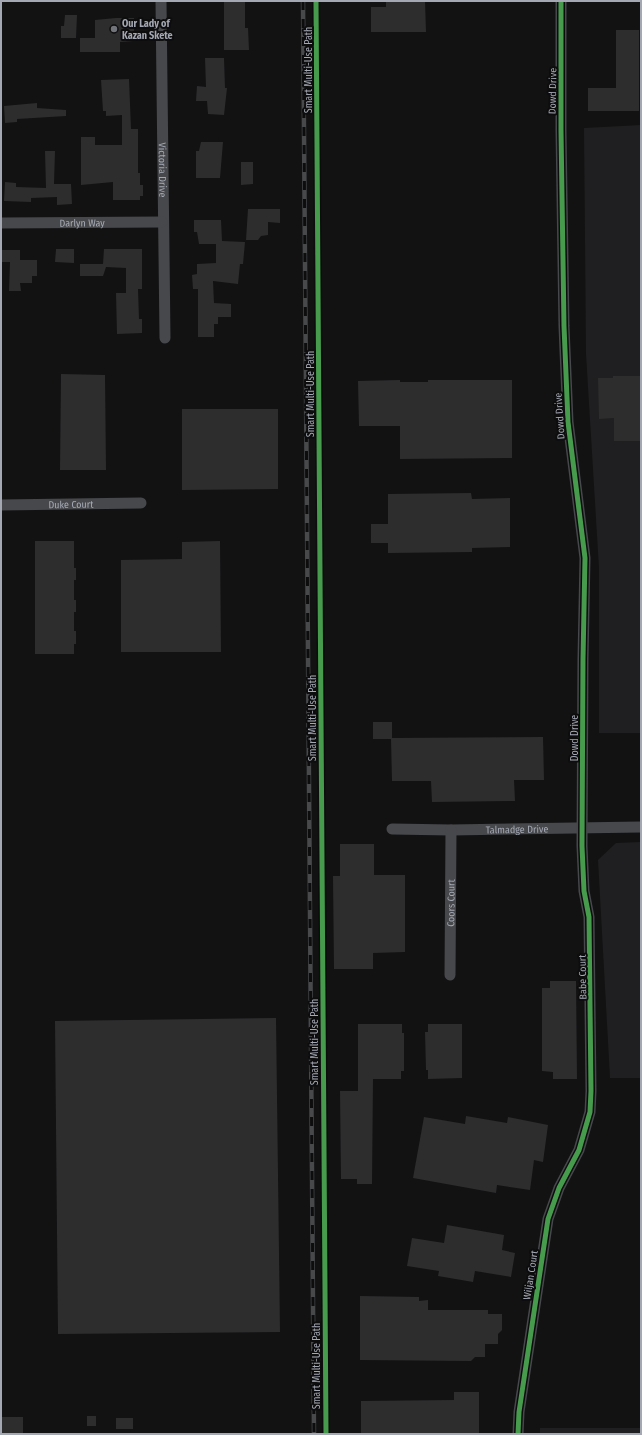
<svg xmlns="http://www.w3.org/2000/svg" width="642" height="1435" viewBox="0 0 642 1435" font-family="'Fira Sans Condensed',sans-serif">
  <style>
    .built { fill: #1f1f21 }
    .building { fill: #2d2d2e }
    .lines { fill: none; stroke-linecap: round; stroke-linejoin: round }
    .street { stroke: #47484b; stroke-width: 11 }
    .rail-casing { stroke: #47494b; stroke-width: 4.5 }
    .rail { stroke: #0d0d0e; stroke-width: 3; stroke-dasharray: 9; stroke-linecap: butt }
    .cycleway-casing { stroke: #0d0d0e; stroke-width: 8 }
    .cycleway { stroke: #469c4c; stroke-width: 5 }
    .poi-dot { fill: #71747b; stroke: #0d0d0e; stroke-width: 1.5 }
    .labels { text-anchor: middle; stroke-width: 4; stroke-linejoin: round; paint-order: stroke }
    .poi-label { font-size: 10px; font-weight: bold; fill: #a4a8b3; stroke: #0d0d0e; text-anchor: start }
    .street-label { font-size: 10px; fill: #a4a8b3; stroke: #0d0d0e }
  </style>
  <rect width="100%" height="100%" fill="#121213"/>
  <g class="built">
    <polygon points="641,125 641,733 599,733 599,568 586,354 584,128"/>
    <polygon points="641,842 641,1078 610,1078 598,860 616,843"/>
    <rect x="540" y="1428" width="101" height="6"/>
  </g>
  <g class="building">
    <polygon points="245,1 245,28 248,28 249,50 224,50 224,2"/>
    <polygon points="386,1 425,1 426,32 371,32 371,7 386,7"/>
    <polygon points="65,15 77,15 76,38 61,38 61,26 64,26"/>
    <polygon points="116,18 134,18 134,41 120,42 120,52 80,52 80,38 95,38 95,20"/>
    <polygon points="616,30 639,30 639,111 588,111 588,88 616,88"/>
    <polygon points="205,58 224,58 225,88 227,88 224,115 208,114 207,101 196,101 197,86 206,87"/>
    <polygon points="129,79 131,129 138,129 138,173 140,173 140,185 143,185 143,196 140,196 140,200 113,200 113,182 81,185 81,137 95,137 95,145 122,145 122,115 106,116 106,111 103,111 101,80"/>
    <polygon points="37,103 37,108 66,110 66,116 17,119 17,122 5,123 4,106"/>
    <polygon points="201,142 223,142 220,178 196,178 196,151 199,151"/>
    <polygon points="45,151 55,151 54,184 71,184 72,204 57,205 57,197 31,198 31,202 4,201 5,182 16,183 16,187 46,188"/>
    <polygon points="241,162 253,162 253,184 241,185"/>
    <polygon points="248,209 280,209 280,223 268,222 268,235 261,236 258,240 246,240"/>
    <polygon points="194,220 221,220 222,241 245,242 243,264 240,264 238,284 213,281 214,303 231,304 231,317 218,317 218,324 214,324 214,337 198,337 198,289 193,289 192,275 197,274 197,264 216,263 216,244 199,244 197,232 194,232"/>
    <polygon points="56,249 74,249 74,263 55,262"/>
    <polygon points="104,249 142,249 142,289 138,289 139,319 142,319 142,333 117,334 116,293 126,293 126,268 106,267 103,276 80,276 80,264 103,264"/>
    <polygon points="2,250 20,250 20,260 37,260 37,276 32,276 32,283 20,283 21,291 9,291 10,262 2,262"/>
    <polygon points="61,374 105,375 106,470 60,470"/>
    <polygon points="613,376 641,376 641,441 614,441 614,418 599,419 598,378 613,378"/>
    <polygon points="400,380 400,382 428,382 428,380 512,380 512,458 400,459 400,426 359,426 358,381"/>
    <polygon points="182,409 278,409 278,489 182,490"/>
    <polygon points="471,493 472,499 510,498 510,547 472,548 472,552 388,553 388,543 371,543 371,524 388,524 388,494"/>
    <polygon points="35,541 74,541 74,568 76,568 76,580 74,580 74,600 76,600 76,612 74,612 74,631 76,631 76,644 74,644 74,654 35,654"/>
    <polygon points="220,541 221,652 121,652 121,560 182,559 182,542"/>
    <polygon points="373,722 392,722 392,738 543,737 544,780 514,780 515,801 432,802 431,781 392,781 391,739 373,739"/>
    <polygon points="340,844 374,844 374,875 405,875 405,952 373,953 373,969 334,969 333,876 340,876"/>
    <polygon points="550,981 576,981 577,1079 553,1079 553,1072 542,1071 542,988 550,988"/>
    <polygon points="276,1018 280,1332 58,1334 55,1021"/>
    <polygon points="358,1024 402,1024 402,1033 404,1033 404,1071 401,1071 401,1079 373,1079 372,1184 357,1184 357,1179 341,1179 340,1091 358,1091"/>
    <polygon points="428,1024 462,1024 462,1078 428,1079 428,1070 426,1070 425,1032 428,1032"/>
    <polygon points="466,1116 507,1123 508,1117 548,1125 543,1162 534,1160 530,1190 497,1185 496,1193 413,1178 424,1117 465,1124"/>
    <polygon points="447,1225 504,1235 502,1250 515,1253 511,1277 475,1271 473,1282 438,1276 439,1271 407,1266 412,1238 444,1243"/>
    <polygon points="360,1296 419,1297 419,1301 428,1300 428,1310 488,1310 488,1314 502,1314 502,1330 498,1334 498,1344 485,1344 485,1357 475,1357 471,1361 360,1360"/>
    <polygon points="454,1392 479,1392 479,1434 361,1434 361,1401 454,1400"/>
    <rect x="87" y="1416" width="9" height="10"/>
    <rect x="1" y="1417" width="22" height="17"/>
    <rect x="116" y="1418" width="17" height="11"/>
  </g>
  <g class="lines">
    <g class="street">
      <path id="s1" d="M161 1 165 338"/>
      <path id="s2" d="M1 223 162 222"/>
      <path id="s3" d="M1 505 141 503"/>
      <path id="s4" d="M392 829 451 830 641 827"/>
      <path id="s5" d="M450 975 451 830"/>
      <polyline points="518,1434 519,1412 548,1219 559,1188 579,1150 590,1112 591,1091 589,917 584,891 582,846 583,659 585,558 568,422 564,326 561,130 561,1"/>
    </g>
    <defs>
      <polyline id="rail" points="303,1 314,1434"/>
    </defs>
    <use href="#rail" class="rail-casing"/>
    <use href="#rail" class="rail"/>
    <defs>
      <g id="cycleway">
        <polyline points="316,1 326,1434"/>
        <polyline points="518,1434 519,1412 548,1219 559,1188 579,1150 590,1112 591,1091 589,917 584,891 582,846 583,659 585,558 568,422 564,326 561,130 561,1"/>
      </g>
    </defs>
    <use href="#cycleway" class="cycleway-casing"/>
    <use href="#cycleway" class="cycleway"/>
  </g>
  <circle class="poi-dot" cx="114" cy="29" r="4"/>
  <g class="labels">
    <g class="poi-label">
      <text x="122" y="27">Our Lady of<tspan x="122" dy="12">Kazan Skete</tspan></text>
    </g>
    <g class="street-label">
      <text transform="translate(308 70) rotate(-90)" y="4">Smart Multi-Use Path</text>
      <text transform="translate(552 91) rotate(-89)" y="4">Dowd Drive</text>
      <text dy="4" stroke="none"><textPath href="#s1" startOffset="169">Victoria Drive</textPath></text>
      <text dy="4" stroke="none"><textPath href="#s2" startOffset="81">Darlyn Way</textPath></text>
      <text transform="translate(310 394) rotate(-90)" y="4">Smart Multi-Use Path</text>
      <text transform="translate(559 416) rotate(-94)" y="4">Dowd Drive</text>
      <text dy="4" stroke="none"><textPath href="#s3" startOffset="70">Duke Court</textPath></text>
      <text transform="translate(312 718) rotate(-90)" y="4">Smart Multi-Use Path</text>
      <text transform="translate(574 738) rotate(-90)" y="4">Dowd Drive</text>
      <text dy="4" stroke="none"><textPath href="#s4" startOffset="125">Talmadge Drive</textPath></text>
      <text dy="4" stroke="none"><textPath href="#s5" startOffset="72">Coors Court</textPath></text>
      <text transform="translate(582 977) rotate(-91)" y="4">Babe Court</text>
      <text transform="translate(314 1042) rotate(-90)" y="4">Smart Multi-Use Path</text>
      <text transform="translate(530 1275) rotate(-81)" y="4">Wiljan Court</text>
      <text transform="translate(316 1366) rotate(-90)" y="4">Smart Multi-Use Path</text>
    </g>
  </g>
  <rect width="642" height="1435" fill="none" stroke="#a4a8b3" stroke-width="4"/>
</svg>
